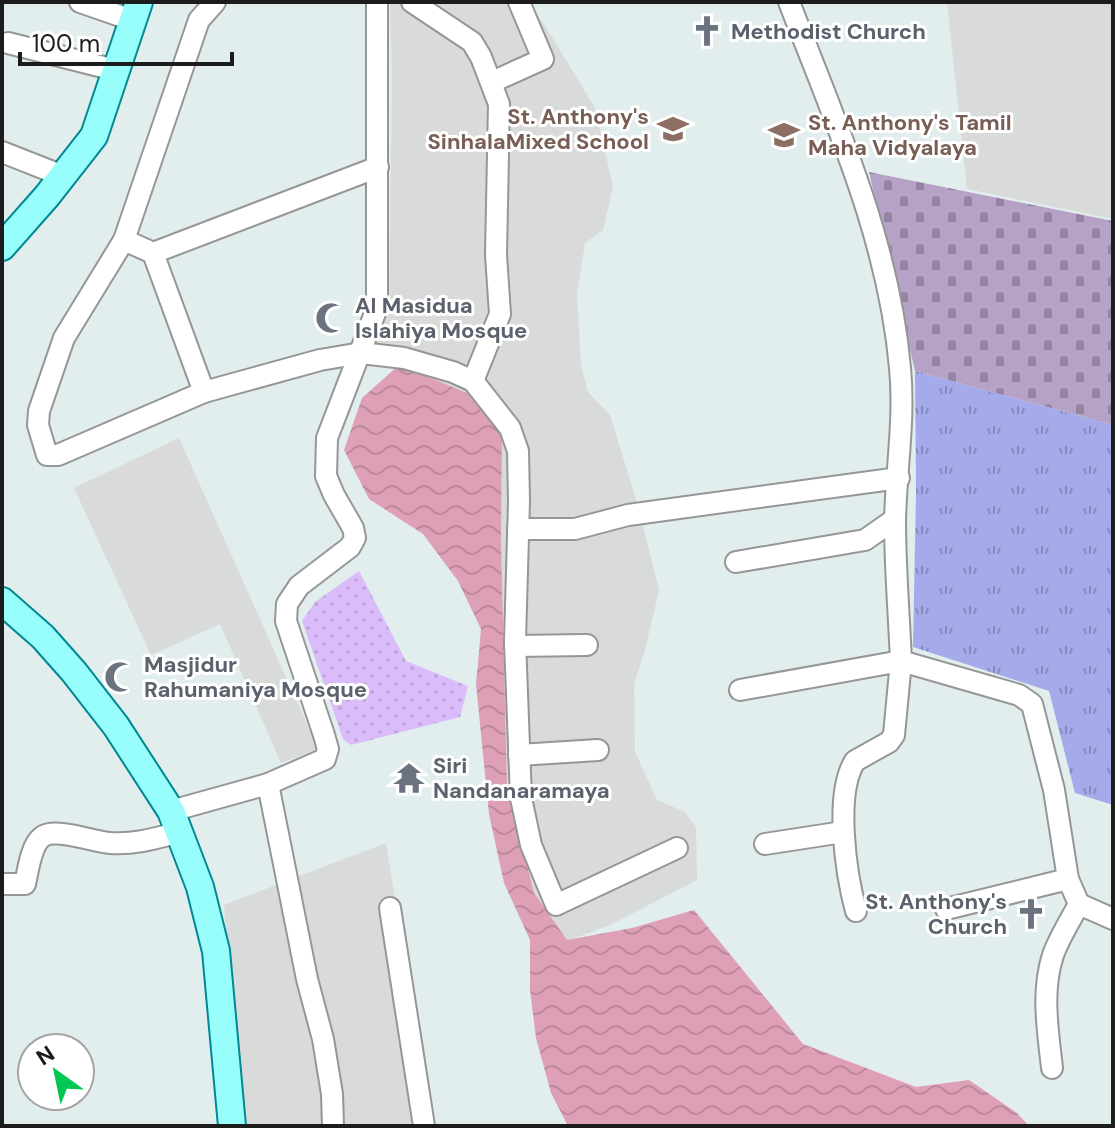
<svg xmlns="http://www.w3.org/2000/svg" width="1115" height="1128" viewBox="0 0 1115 1128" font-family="'DM Sans',sans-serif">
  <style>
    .residential { fill: #d9dada }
    .grass { fill: url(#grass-tufts) }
    .cemetery { fill: url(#cemetery-stones) }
    .park { fill: url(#park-dots) }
    .water { fill: url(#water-waves) }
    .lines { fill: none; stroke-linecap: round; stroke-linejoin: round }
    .minor-casing { stroke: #969696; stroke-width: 24 }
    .major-casing { stroke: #008894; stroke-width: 30 }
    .minor { stroke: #fff; stroke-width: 20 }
    .major { stroke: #97fefc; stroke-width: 26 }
    .labels { text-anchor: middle; stroke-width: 6; stroke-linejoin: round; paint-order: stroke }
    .worship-label { font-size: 22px; font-weight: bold; fill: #5b616d; stroke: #fff; text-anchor: start }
    .education-label { font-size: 22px; font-weight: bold; fill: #785e54; stroke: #fff; text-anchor: end }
  </style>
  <defs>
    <pattern id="grass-tufts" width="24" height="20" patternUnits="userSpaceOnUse" patternTransform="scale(2)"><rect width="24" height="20" fill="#a5abea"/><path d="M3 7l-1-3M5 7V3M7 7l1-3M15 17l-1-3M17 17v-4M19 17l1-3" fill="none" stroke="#868abd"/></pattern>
    <pattern id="cemetery-stones" width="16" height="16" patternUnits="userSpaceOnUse" patternTransform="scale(2)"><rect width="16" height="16" fill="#b7a2c7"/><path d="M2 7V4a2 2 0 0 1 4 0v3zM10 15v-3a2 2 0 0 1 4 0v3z" fill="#9483a1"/></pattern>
    <pattern id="park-dots" width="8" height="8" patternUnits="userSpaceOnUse" patternTransform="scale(2)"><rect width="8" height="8" fill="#dbbcfa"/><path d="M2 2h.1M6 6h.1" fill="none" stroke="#bba1d6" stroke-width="1.8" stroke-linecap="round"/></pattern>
    <pattern id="water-waves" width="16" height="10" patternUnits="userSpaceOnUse" patternTransform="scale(2)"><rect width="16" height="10" fill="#dda0b6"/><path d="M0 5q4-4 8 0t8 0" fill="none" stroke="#bd899c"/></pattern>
  </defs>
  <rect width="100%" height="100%" fill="#e2edee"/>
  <g class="residential">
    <polygon points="390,2 527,2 544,24 594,106 613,186 603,230 585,243 577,294 581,365 588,392 610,415 638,506 659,590 645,650 634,684 635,752 657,800 685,812 696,827 697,880 610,925 567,941 557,932 534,893 507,786 501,541 502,435 375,348 389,301 392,78"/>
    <polygon points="947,2 1113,2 1113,219 967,189"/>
    <polygon points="179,438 318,749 281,763 220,624 151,655 74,488"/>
    <polygon points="386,843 432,1126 240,1126 224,905"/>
  </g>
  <polygon class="grass" points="915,371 1113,425 1113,805 1075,793 1049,691 913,647 916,492"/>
  <polygon class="cemetery" points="869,172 1113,221 1113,425 915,371"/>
  <polygon class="park" points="359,571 406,661 468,686 460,717 351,745 343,739 302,621 315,602"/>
  <polygon class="water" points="399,365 467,393 502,435 501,541 507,786 534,893 567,940 632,928 694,910 803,1044 916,1087 969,1080 1017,1113 1029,1126 568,1126 551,1093 536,1038 530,990 530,940 504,883 489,814 476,684 481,629 458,581 423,534 369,499 344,450 362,398"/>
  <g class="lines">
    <defs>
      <g id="minor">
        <polyline points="80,2 132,20"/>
        <polyline points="215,2 199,20 124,240 64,338 39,411 38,425 47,455 58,455 204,392 320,360 361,353 404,358 453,372 473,381 510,428 518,451 519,501 515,641 521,798 531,845 556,905 677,848"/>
        <polyline points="412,2 472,42 481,57 499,104 496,255 500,314 473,381"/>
        <path d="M789 2C835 121 889 240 900 368 905 419 896 470 895 521 895 567 899 614 901 661L1019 695 1032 704 1054 790 1068 879 1079 904 1113 919"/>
        <polyline points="8,43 115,70"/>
        <polyline points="492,82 543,59 519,2"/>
        <polyline points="2,152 63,176"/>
        <polyline points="124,240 153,253 204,392"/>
        <polyline points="153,253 378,167"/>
        <polyline points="518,529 575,529 628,515 899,478"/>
        <polyline points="736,562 865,540 895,519"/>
        <polyline points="515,646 587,645"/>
        <path d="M740 690 901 661 894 735 889 742 855 761C834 794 846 874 856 911"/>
        <polyline points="519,755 598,750"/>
        <polyline points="268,784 307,979 323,1039 332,1094 333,1126"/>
        <polyline points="171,811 268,784 325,759 328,749 324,735 286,621 287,604 299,586 350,547 355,538 353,528 334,495 326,476 327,438 377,308 377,2"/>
        <polyline points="765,844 843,832"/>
        <path d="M2 884H25C28 871 31 845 42 837 55 827 94 842 110 843 134 845 157 838 180 832"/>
        <polyline points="390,908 424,1126"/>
        <polyline points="946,909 1068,879"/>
        <path d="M1052 1068C1048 1031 1041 992 1053 955 1059 938 1070 921 1079 904"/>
      </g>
      <g id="major">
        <polyline points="2,247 47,196 94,136 139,2"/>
        <polyline points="2,601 43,637 74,672 116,726 171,811 200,887 216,951 232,1126"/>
      </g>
    </defs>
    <use href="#minor" class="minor-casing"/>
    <use href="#major" class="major-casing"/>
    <use href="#minor" class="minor"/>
    <use href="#major" class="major"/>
  </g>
  <defs>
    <symbol id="church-bare" viewBox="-9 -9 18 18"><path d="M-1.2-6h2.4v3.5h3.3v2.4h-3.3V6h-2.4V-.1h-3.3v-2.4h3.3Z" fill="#6b7280" stroke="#fff" stroke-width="2.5" paint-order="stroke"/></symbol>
    <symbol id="school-bare" viewBox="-9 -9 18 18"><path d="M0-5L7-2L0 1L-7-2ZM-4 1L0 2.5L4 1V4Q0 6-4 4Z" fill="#8d6e63" stroke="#fff" stroke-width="2.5" paint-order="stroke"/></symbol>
    <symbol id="mosque-bare" viewBox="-9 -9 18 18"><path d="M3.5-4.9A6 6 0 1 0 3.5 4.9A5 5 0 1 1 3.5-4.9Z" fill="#6b7280" stroke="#fff" stroke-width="2.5" paint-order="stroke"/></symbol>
    <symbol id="temple-bare" viewBox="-9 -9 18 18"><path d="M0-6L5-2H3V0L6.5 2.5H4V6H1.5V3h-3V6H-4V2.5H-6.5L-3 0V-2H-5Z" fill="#6b7280" stroke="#fff" stroke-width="2.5" paint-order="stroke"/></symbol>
  </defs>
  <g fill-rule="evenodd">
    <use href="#church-bare" x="685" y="9" width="44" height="44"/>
    <use href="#school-bare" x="651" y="107" width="44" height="44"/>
    <use href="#school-bare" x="762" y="113" width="44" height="44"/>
    <use href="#mosque-bare" x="309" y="296" width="44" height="44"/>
    <use href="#mosque-bare" x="98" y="655" width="44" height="44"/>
    <use href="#temple-bare" x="387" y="756" width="44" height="44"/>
    <use href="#church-bare" x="1009" y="892" width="44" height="44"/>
  </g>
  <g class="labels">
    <g class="worship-label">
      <text x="731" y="39">Methodist Church</text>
      <text x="355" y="313">Al Masidua<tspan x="355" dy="25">Islahiya Mosque</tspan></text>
      <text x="144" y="672">Masjidur<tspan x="144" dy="25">Rahumaniya Mosque</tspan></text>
      <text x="433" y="773">Siri<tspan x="433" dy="25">Nandanaramaya</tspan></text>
      <text x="1007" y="909" text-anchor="end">St. Anthony's<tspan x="1007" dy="25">Church</tspan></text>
    </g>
    <g class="education-label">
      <text x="649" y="124">St. Anthony's<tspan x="649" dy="25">SinhalaMixed School</tspan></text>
      <text x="808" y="130" text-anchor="start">St. Anthony's Tamil<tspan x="808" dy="25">Maha Vidyalaya</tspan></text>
    </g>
  </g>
  <rect width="1115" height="1128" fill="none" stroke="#1c1c1c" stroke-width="8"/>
  <g transform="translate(56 1072) rotate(327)"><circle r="38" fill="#ffffff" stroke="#a4a4a4" stroke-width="2"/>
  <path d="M0-6L14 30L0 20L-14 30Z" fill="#00c853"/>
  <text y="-12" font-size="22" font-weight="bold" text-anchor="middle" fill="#1c1c1c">N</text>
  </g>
  <path d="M20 52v12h212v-12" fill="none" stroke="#1c1c1c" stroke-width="4"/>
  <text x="32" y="52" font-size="24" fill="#1c1c1c" stroke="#ffffff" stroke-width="6" paint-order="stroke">100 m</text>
</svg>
